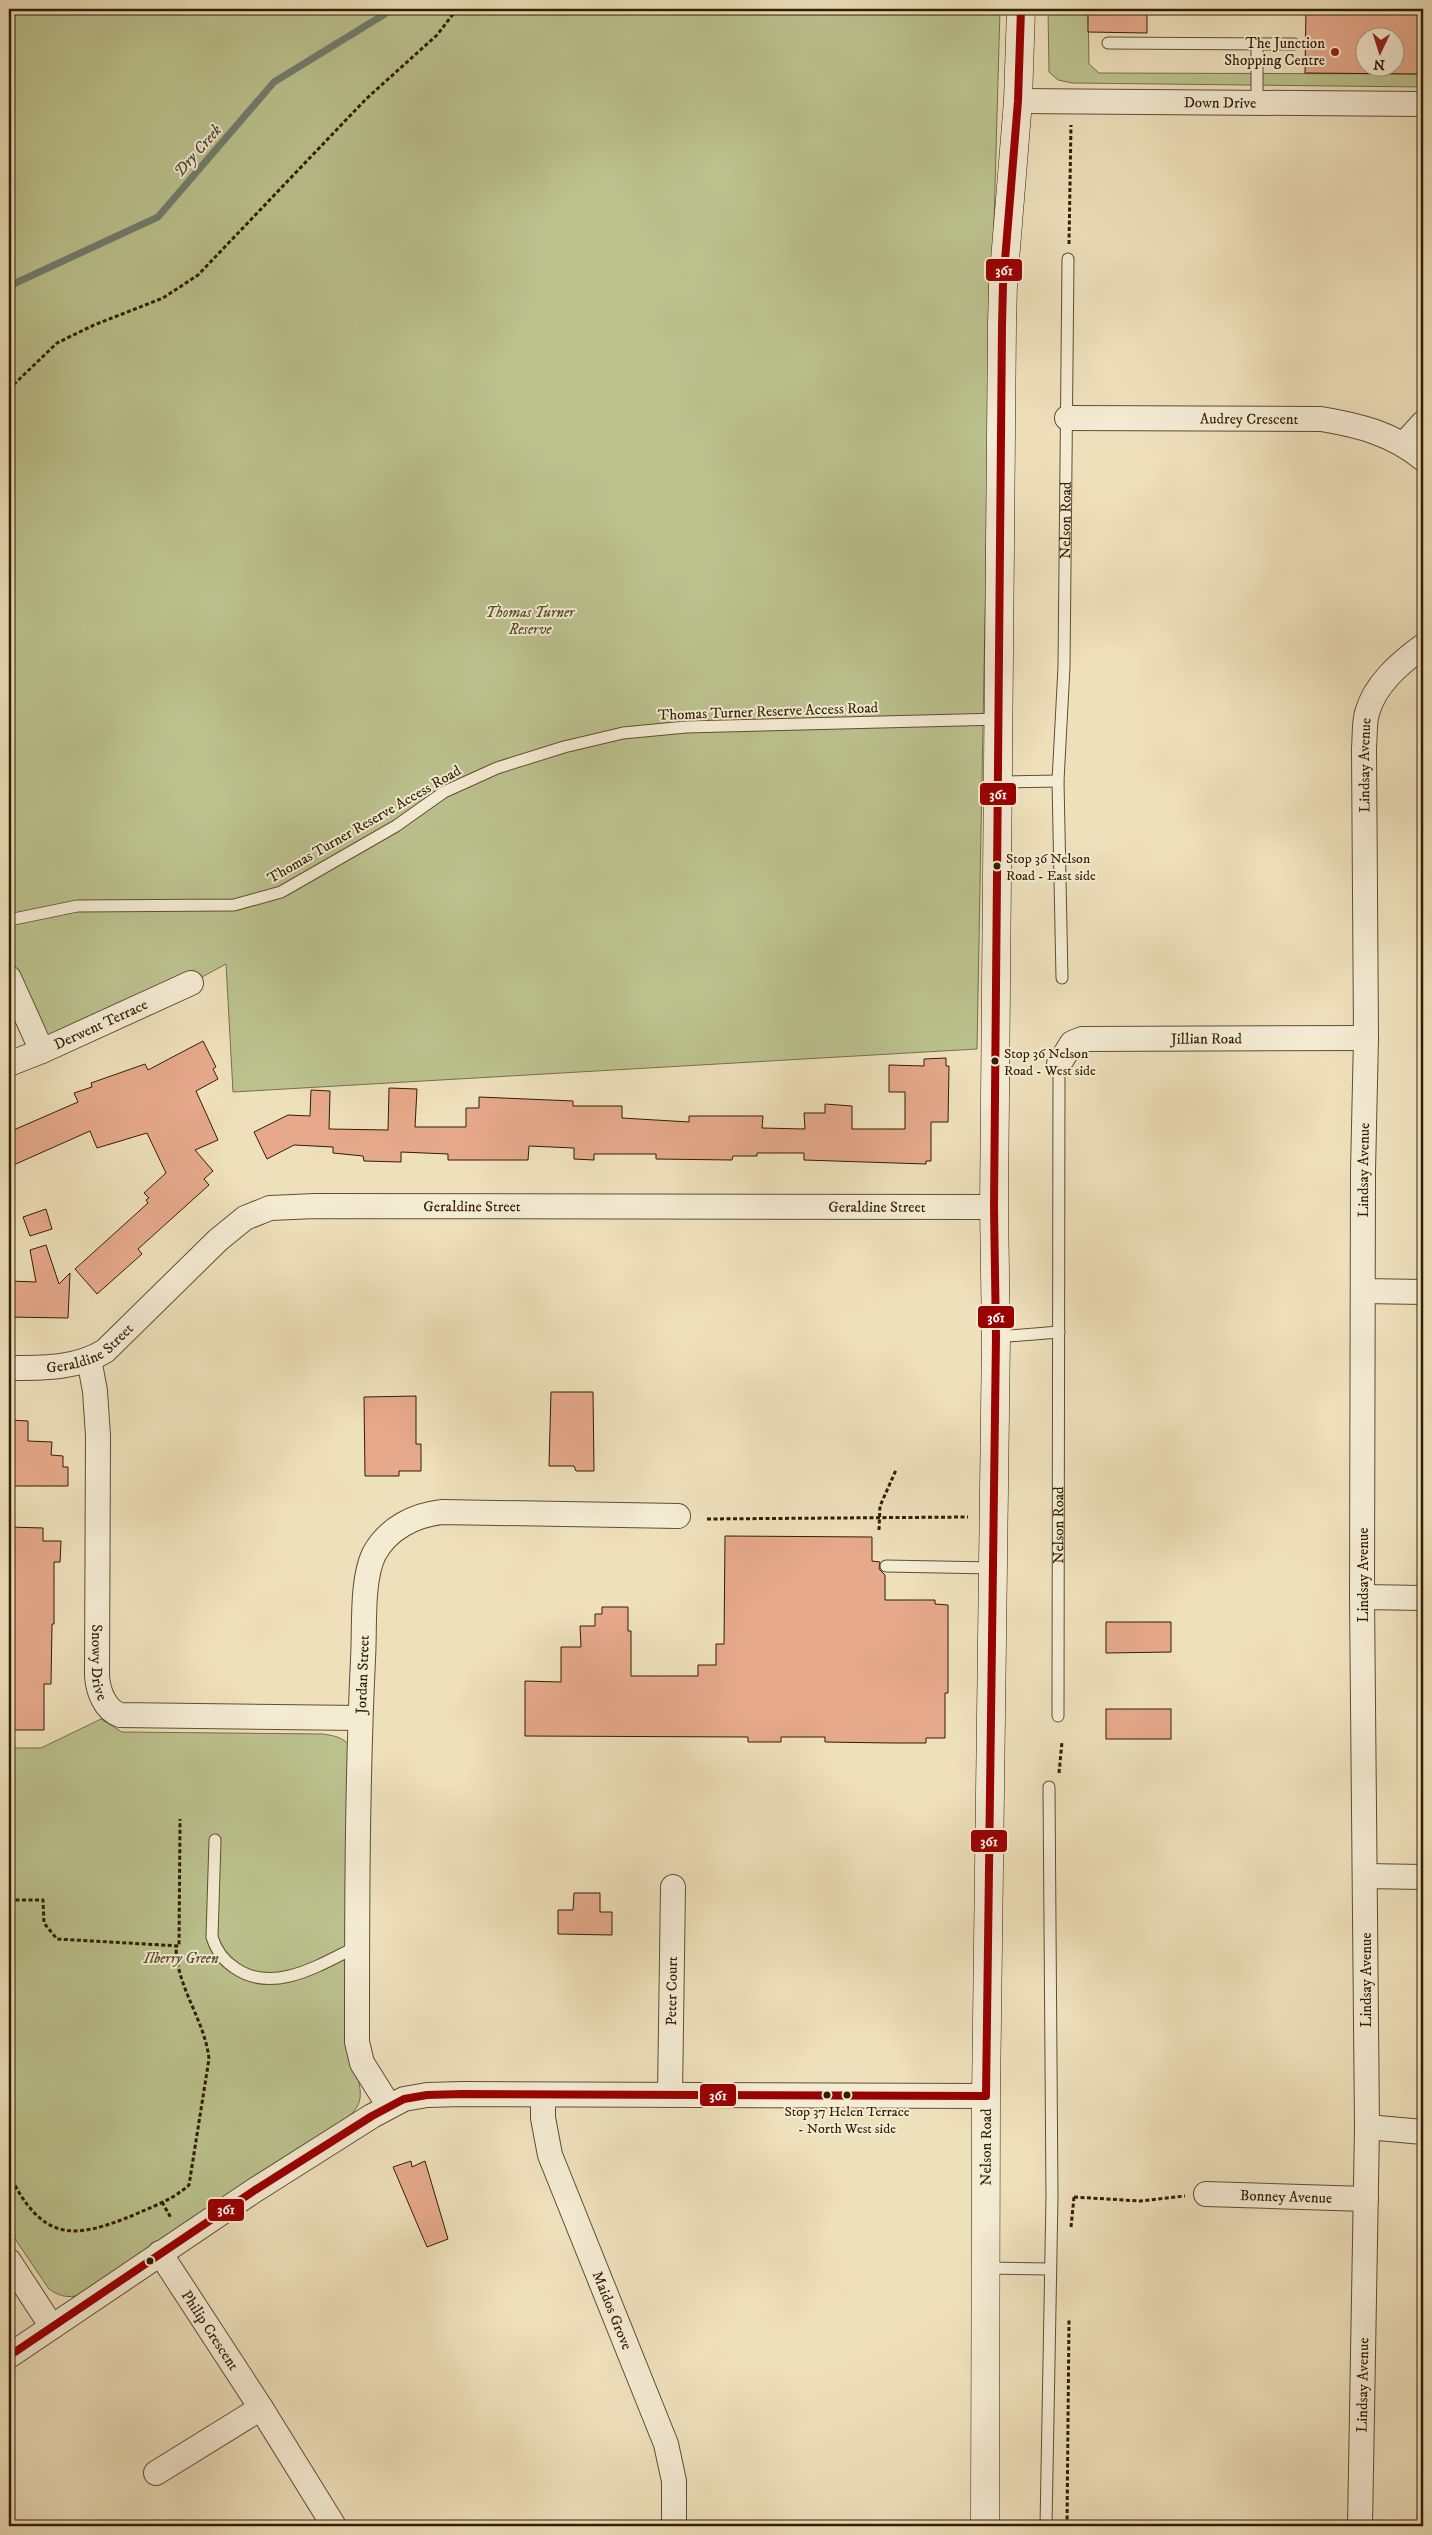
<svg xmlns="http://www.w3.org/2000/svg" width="1432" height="2535" viewBox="0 0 1432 2535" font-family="'IM FELL DW Pica',serif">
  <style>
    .green { fill: #bbc28e; stroke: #767048 }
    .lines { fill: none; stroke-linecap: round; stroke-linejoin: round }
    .stream { stroke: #717d6f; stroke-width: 7 }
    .building { fill: #e6a98b; stroke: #311e02; fill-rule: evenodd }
    .lane-casing { stroke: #604e30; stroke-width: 13 }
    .street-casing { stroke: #604e30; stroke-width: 26 }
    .secondary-casing { stroke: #311e02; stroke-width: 29 }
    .path { stroke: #311e02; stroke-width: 3; stroke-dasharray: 4 2.5; stroke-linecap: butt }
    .lane { stroke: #f4ebd3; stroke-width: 11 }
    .street { stroke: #f4ebd3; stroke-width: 24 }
    .secondary { stroke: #f4ebd3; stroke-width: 28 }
    .bus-1-casing { stroke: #f4ebd3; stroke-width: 11 }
    .bus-1 { stroke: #900; stroke-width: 8 }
    .poi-dot { fill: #8f2418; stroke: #f4ebd3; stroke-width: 2 }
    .bus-dot { fill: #311e02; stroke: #f4ebd3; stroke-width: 2 }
    .labels { text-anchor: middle; stroke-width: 4; stroke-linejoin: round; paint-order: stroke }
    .bus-label { font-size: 14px; fill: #311e02; stroke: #f4ebd3; text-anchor: start }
    .poi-label { font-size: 15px; fill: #311e02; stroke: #f4ebd3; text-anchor: end }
    .street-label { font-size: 15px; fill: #311e02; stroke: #f4ebd3 }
    .park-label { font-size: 15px; font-style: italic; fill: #5a4f2c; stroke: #f4ebd3 }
    .water-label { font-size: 16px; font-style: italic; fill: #514d38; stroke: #f4ebd3 }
    .line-badge { stroke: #f4ebd3; stroke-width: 2 }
    .badge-label { font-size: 14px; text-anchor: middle; font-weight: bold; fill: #fff }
  </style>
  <rect width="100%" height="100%" fill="#eee0bb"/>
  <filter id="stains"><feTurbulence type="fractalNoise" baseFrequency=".004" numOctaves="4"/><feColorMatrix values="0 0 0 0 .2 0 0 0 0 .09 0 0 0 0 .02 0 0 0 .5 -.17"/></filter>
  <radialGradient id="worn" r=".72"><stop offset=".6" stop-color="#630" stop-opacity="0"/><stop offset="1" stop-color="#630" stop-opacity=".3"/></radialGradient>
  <g class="green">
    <polygon points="9,9 1000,9 989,401 977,1049 233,1092 226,964 191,983 42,1051 9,978"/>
    <polygon points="1048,9 1088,9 1089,64 1099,73 1423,74 1423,87 1072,83 1058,80 1049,72"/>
    <path d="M101 1719 122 1732 323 1734C335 1736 344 1737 351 1748L353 2062C369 2109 359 2109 321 2136L81 2295C67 2298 61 2297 49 2289L9 2230V1748H41Z"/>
  </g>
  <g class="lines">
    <polyline class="stream" points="9,286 158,217 274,82 393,9"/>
  </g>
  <g class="building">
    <polygon points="1088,9 1147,9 1147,33 1088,32"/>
    <path d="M1306 9H1423V74L1305 73ZM1364 38H1394V68H1364Z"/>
    <polygon points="203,1041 216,1067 213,1069 218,1079 196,1091 218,1140 195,1150 213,1171 204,1179 209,1185 138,1249 142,1254 97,1294 75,1269 148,1203 146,1200 149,1198 144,1193 166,1173 147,1133 97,1148 90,1131 9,1167 9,1132 78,1102 74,1093 92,1087 91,1083 145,1064 148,1070"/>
    <polygon points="946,1058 946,1066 949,1066 948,1122 931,1122 931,1161 926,1161 926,1164 804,1160 804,1153 757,1153 757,1156 733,1156 732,1160 656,1159 656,1154 594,1154 594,1160 574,1159 574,1148 529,1146 528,1160 448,1160 448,1154 401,1152 401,1162 364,1161 363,1156 333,1153 333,1147 294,1145 267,1159 254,1132 288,1115 310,1116 311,1090 330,1091 329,1129 388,1130 389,1088 417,1089 415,1127 466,1127 466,1108 479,1108 479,1097 573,1101 573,1106 622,1106 622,1118 689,1122 689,1116 763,1116 762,1128 805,1129 804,1113 825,1113 825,1104 852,1106 852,1129 905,1129 905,1092 889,1092 889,1065 924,1066 924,1059"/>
    <polygon points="46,1209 52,1229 30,1236 23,1217"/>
    <polygon points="46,1245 59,1284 70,1273 68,1318 9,1317 9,1281 36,1282 30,1250"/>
    <polygon points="551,1392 593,1392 594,1471 576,1471 574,1466 549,1466"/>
    <polygon points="416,1396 416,1444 421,1444 421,1471 399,1471 399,1476 365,1476 364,1397"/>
    <polygon points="9,1420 28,1421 28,1441 52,1442 51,1455 63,1456 63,1467 68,1467 68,1486 9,1486"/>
    <polygon points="9,1527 43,1528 43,1541 61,1541 60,1562 54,1562 54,1624 52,1624 51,1684 44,1684 44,1730 14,1730 14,1718 9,1718"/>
    <polygon points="725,1536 872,1537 872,1561 880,1562 879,1569 885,1575 885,1600 935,1600 935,1604 948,1605 948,1693 945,1693 945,1738 926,1738 926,1743 892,1743 825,1742 825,1737 781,1737 781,1742 748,1742 748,1737 525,1736 525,1681 561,1682 561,1647 581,1647 580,1626 595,1626 595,1614 602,1614 602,1607 628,1607 628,1631 631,1631 631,1676 698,1676 698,1665 716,1665 716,1644 724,1644"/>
    <polygon points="1106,1622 1171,1622 1171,1652 1106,1653"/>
    <rect x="1106" y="1709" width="65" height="30"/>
    <polygon points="574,1893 600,1893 600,1912 612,1912 612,1935 558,1934 558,1910 573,1910"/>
    <polygon points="411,2161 412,2167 425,2161 448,2239 427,2247 393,2167"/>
  </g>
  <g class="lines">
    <defs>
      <g id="lane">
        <polyline points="1108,43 1294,44"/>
        <polyline points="1257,104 1257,44"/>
        <polyline points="999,782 1058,781"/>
        <polyline points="9,920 77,906 234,905 281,892 396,826 444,792 497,768 564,747 623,733 686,727 1000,719"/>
        <path id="s1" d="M1062 978 1058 781 1064 667 1068 259"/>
        <polyline points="996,1337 1059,1332"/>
        <polyline points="886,1566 993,1568"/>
        <path id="s2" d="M1058 1716 1059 1064"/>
        <path d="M215 1840 212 1937C216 1950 224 1961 235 1968 274 1995 321 1964 358 1946"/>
        <polyline points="986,2268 1049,2269"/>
        <polyline points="1046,2526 1052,2197 1049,1787"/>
      </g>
      <g id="street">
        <path id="s3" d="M1018 101 1423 104"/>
        <path id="s4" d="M1067 418 1321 419C1358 425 1394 434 1423 459"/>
        <polyline points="1403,445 1423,423"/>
        <polyline points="9,978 42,1051"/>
        <path id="s5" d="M9 1064 42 1051 191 983"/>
        <path id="s6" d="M1059 1064 1072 1043 1082 1039 1366 1038"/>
        <polyline points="1363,1291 1423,1292"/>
        <path id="s7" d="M89 1359 95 1391 98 1436 97 1676C98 1691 105 1710 120 1715L360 1718"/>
        <path id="s8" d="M9 1368C42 1368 76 1369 105 1351L218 1240 245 1218 270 1208 315 1206 994 1207"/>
        <polyline points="1362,1597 1423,1598"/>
        <polyline points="1365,1876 1423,1877"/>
        <path id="s9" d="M543 2095V2118L550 2155 666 2444 674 2481V2526"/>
        <path id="s10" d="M670 2095 673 1887"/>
        <path id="s11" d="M389 2106 362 2063 357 2042C357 1915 357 1786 363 1659 365 1629 361 1581 374 1554 388 1528 415 1515 442 1512L678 1516"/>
        <polyline points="1367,2127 1423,2132"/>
        <path id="s12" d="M1206 2194 1366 2199"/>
        <path id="s13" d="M160 2253 261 2408 334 2526"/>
        <polyline points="9,2261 52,2327"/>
        <polyline points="9,2356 255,2190 372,2116 404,2099 427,2095 462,2094 986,2096"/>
        <polyline points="156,2473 261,2408"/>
        <path id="s14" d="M1360 2526 1367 2127 1362 1597 1363 1171 1366 1038 1364 748C1365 737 1364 724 1367 713 1375 684 1400 663 1423 646"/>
      </g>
      <g id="secondary">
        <path id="s15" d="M985 2526 986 2096 996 1337 994 1207 1002 325 1003 285 1018 101 1021 9"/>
      </g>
    </defs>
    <use href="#lane" class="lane-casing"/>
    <use href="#street" class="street-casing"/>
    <use href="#secondary" class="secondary-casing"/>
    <g class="path">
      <polyline points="1069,244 1071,125"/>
      <polyline points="9,389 57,343 94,325 163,298 198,275 366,99 437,35 457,9"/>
      <polyline points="707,1519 968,1517"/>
      <polyline points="879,1530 880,1506 896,1470"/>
      <polyline points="1059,1773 1062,1742"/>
      <polyline points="9,1900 43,1900 44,1923 57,1939 179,1946 180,1819"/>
      <path d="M9 2174C42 2241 72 2241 136 2214 154 2206 174 2199 189 2185L209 2059C205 2020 176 1987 176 1946"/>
      <polyline points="1074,2197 1140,2201 1185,2196"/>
      <polyline points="162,2202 171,2218"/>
      <polyline points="1071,2227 1074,2197"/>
      <polyline points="697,2522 961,2523"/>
      <polyline points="1067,2526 1069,2320"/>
    </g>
    <use href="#lane" class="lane"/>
    <use href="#street" class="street"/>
    <use href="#secondary" class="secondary"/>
    <defs>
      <polyline id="bus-1" points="9,2356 255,2190 372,2116 404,2099 427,2095 462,2094 986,2096 996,1337 994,1207 1002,325 1003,285 1018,101 1021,9"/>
    </defs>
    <use href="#bus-1" class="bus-1-casing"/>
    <use href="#bus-1" class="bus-1"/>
  </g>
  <circle class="poi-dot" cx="1335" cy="52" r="5"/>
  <g class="bus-dot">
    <circle cx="997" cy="866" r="4.5"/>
    <circle cx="995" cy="1061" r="4.5"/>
    <circle cx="827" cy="2095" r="4.5"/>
    <circle cx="847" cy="2095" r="4.5"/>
    <circle cx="150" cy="2261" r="4.5"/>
  </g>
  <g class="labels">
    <g class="bus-label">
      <text x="1006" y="863">Stop 36 Nelson<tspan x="1006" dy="17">Road - East side</tspan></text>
      <text x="1004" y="1058">Stop 36 Nelson<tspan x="1004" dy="17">Road - West side</tspan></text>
      <text x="847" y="2116" text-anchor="middle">Stop 37 Helen Terrace<tspan x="847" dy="17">- North West side</tspan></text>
    </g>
    <g class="poi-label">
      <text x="1325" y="48">The Junction<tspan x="1325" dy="17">Shopping Centre</tspan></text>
    </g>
    <g class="street-label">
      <text dy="5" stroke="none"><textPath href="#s3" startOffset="202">Down Drive</textPath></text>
      <text dy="5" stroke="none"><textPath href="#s4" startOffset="182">Audrey Crescent</textPath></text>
      <text dy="5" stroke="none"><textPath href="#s1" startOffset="458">Nelson Road</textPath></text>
      <text transform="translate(768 711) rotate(-2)" y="5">Thomas Turner Reserve Access Road</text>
      <text dy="5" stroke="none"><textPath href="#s14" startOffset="1761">Lindsay Avenue</textPath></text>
      <text transform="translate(364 824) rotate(-30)" y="5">Thomas Turner Reserve Access Road</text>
      <text dy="5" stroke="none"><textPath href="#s5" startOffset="100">Derwent Terrace</textPath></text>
      <text dy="5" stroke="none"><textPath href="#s6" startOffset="160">Jillian Road</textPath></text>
      <text dy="5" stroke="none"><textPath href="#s14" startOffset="1356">Lindsay Avenue</textPath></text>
      <text dy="5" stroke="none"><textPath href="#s8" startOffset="521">Geraldine Street</textPath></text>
      <text dy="5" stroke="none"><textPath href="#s8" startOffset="926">Geraldine Street</textPath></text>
      <text dy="5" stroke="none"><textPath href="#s8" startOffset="86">Geraldine Street</textPath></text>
      <text dy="5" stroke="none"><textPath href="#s2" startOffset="191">Nelson Road</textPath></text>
      <text transform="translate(1363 1575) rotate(-90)" y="5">Lindsay Avenue</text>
      <text dy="5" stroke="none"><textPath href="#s7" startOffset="304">Snowy Drive</textPath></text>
      <text dy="5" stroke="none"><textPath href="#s11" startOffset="440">Jordan Street</textPath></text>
      <text transform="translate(1366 1980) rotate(-90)" y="5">Lindsay Avenue</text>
      <text dy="5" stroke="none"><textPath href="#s10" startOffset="104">Peter Court</textPath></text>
      <text dy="5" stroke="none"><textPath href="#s15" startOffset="379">Nelson Road</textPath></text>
      <text dy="5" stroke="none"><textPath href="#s12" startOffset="80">Bonney Avenue</textPath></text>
      <text dy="5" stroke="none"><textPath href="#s9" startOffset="228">Maidos Grove</textPath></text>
      <text dy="5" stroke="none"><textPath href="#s13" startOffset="92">Philip Crescent</textPath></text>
      <text dy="5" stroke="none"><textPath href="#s14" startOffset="141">Lindsay Avenue</textPath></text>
    </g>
    <g class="park-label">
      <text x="530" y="617">Thomas Turner<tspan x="530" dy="17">Reserve</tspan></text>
      <text x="181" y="1963">Ilberry Green</text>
    </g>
    <g class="water-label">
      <text transform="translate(197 150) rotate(-49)" y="6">Dry Creek</text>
    </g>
  </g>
  <g class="line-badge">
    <rect x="985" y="258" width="38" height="24" rx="5" fill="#900"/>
    <rect x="979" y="782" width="38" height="24" rx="5" fill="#900"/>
    <rect x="977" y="1305" width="38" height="24" rx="5" fill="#900"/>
    <rect x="970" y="1829" width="38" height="24" rx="5" fill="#900"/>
    <rect x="699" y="2083" width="38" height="24" rx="5" fill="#900"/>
    <rect x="207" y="2198" width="38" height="24" rx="5" fill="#900"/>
  </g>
  <g class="badge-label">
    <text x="1004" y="275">361</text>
    <text x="998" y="799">361</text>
    <text x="996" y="1322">361</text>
    <text x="989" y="1846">361</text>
    <text x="718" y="2100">361</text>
    <text x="226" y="2214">361</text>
  </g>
  <rect width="1432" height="2535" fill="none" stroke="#eee0bb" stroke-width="30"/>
  <rect x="10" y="10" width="1412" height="2515" fill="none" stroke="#311e02" stroke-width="2.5"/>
  <rect x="15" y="15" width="1402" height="2505" fill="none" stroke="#311e02"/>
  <g transform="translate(1380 52) rotate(184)"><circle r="24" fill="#f4ebd3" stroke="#a6997f"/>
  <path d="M0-4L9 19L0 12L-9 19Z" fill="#8f2418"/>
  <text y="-8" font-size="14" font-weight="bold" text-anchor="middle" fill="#311e02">N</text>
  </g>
  <rect width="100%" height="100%" filter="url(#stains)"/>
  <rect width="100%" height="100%" fill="url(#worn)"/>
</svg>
